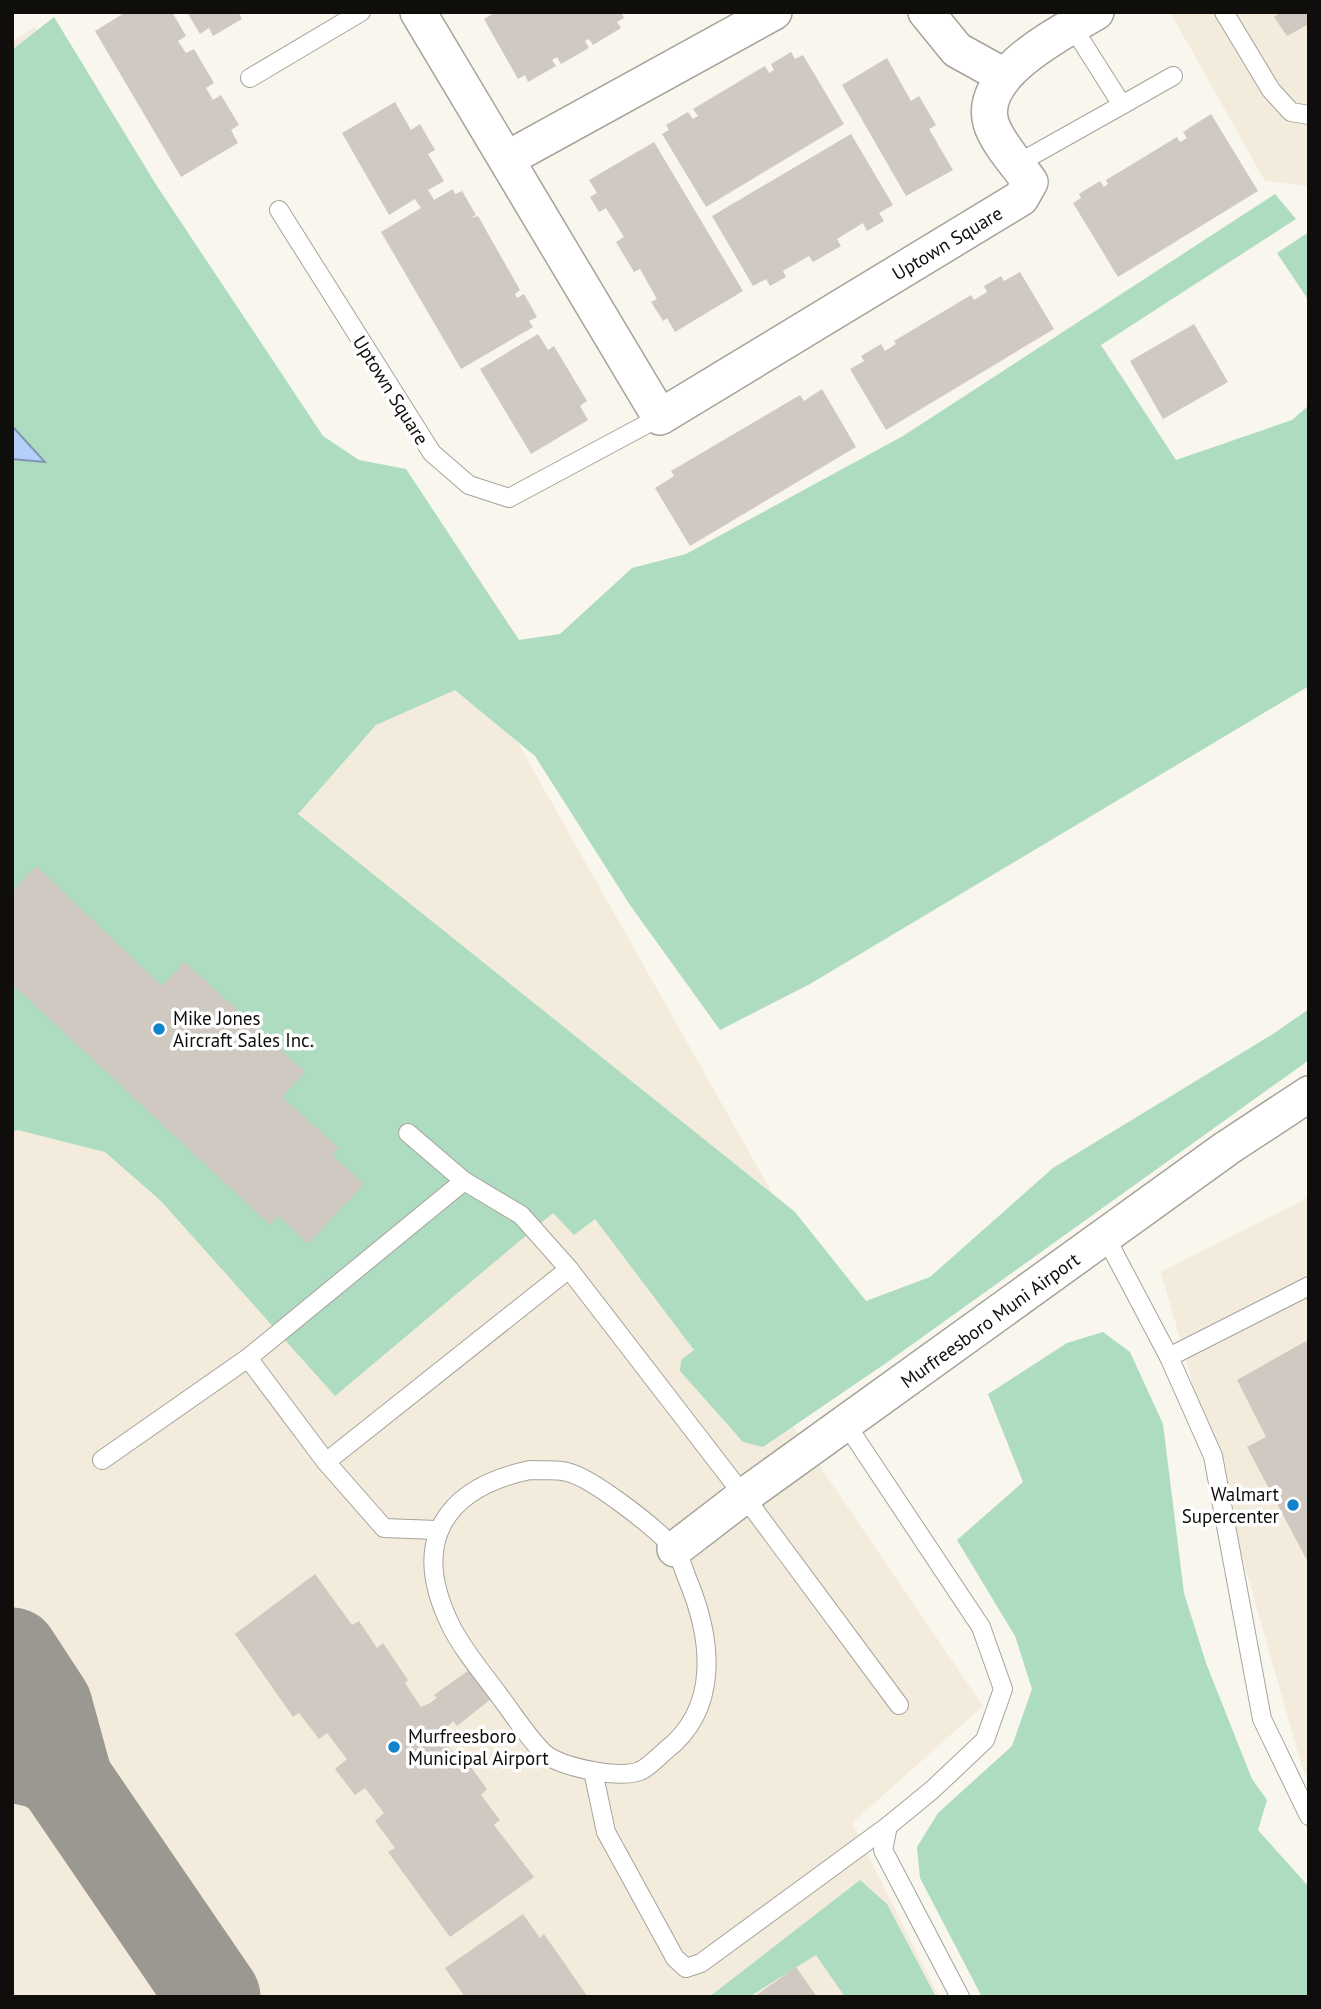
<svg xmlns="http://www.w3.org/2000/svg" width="1321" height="2009" viewBox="0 0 1321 2009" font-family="'PT Sans',sans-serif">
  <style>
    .built { fill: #f3ecdc }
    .green { fill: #addcc0 }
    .water { fill: #b3d0f8; stroke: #8296b1; stroke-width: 2 }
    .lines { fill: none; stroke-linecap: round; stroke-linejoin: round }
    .taxiway { stroke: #9a9890; stroke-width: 93 }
    .building { fill: #d0c9c2 }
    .service-casing { stroke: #a6a39b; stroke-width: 20 }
    .minor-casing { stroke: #a6a39b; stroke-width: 38 }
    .service { stroke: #fff; stroke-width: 18 }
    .minor { stroke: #fff; stroke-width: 35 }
    .poi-dot { fill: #1183cc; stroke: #fff; stroke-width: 2.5 }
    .labels { text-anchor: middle; stroke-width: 7; stroke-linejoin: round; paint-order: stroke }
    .street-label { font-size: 19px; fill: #0f0e0b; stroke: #fff }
    .poi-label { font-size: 19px; fill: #0f0e0b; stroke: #fff; text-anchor: start }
  </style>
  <rect width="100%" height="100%" fill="#f9f6ed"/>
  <g class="built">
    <polygon points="1170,12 1309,12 1309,186 1265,181"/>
    <polygon points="35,27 496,704 844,1320 762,1381 983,1706 852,1823 939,1997 12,1997 12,41"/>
    <polygon points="1309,1197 1309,1781 1303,1770 1161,1272"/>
  </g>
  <g class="green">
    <polygon points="54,17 155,183 323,436 359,460 406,469 519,640 560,634 632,568 686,554 903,436 1275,194 1296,219 1101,345 1176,460 1292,420 1309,405 1309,686 810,984 720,1030 630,905 535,756 455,690 376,725 298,814 795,1212 866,1301 930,1277 1053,1168 1273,1034 1309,1009 1309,1060 889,1361 763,1447 743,1442 680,1371 681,1360 694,1350 595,1219 574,1235 553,1213 335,1396 161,1201 105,1152 18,1130 12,1132 12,459 44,461 12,426 12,50"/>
    <polygon points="1309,232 1309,301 1277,253"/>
    <polygon points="1103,1332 1130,1352 1163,1424 1184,1593 1206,1663 1252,1779 1267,1800 1258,1830 1309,1887 1309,1997 982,1997 920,1878 917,1847 938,1813 1012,1746 1032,1689 1015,1636 957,1540 1023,1482 988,1394 1067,1343"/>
    <polygon points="860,1880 887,1904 936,1997 845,1997 816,1955 749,1997 709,1997"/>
  </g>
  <polygon class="water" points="12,426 45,462 12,459"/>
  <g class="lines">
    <g class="taxiway">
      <polyline points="12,1654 46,1706 66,1779"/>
      <polyline points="12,1756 41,1762 61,1773 214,1997"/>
    </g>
  </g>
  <g class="building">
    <polygon points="126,12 172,12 186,36 178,41 186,53 194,49 214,83 206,88 213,100 221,95 239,125 231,130 238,143 181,177 95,31"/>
    <polygon points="187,12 238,12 242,19 213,36 209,28 200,34"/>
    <polygon points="496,12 621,12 624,18 617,22 621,28 593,45 589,39 585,41 589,48 561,64 557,57 552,60 556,66 528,82 525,75 518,79 484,19"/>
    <polygon points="1281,12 1309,12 1309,24 1287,36 1274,17"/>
    <polygon points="791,52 795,59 803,55 844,124 706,207 662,134 669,130 666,125 688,112 693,119 698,116 693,109 765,66 769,73 774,70 771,64"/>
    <polygon points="887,58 911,101 919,96 936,125 929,129 953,170 906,196 842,85"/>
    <polygon points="395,102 411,130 420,124 435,150 428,154 444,181 428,190 434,200 453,189 455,194 462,191 476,215 470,218 478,216 520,290 515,294 517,298 524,294 537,317 529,321 533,327 461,369 381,232 421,208 415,199 389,215 342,133"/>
    <polygon points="1211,114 1258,191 1118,277 1073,203 1081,198 1079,194 1100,181 1104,187 1108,184 1106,180 1177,137 1180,142 1187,138 1183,132"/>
    <polygon points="851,134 893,205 879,213 884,221 867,231 863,223 837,239 841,246 813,262 809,256 783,271 786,277 770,286 766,279 753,286 712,216"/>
    <polygon points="654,142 743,291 675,332 667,318 663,321 651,302 657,299 640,269 634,272 616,242 624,237 606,208 599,212 590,197 597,193 589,180"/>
    <polygon points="1020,272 1054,329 886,430 850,369 864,361 861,356 881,344 885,351 896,344 894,341 971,295 974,300 987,292 984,286 1001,276 1004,281"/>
    <polygon points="1194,324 1228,382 1163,419 1130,361"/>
    <polygon points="538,334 548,350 554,346 587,401 580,406 588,420 531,454 480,369"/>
    <polygon points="822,389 856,447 690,546 655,488 674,476 671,471 800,395 804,401"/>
    <polygon points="36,866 162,986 185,962 305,1072 282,1097 339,1148 332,1155 364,1184 308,1244 278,1216 270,1225 12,984 12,892"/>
    <polygon points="1306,1341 1309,1347 1309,1564 1247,1447 1266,1437 1237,1380"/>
    <polygon points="315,1574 352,1625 359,1621 377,1648 383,1643 408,1680 405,1683 421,1707 430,1703 437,1698 434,1695 469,1670 491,1699 457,1726 453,1721 440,1734 457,1758 462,1755 487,1789 481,1795 500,1820 494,1825 534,1877 450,1937 388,1852 395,1848 375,1821 384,1813 365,1788 355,1795 335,1769 347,1759 327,1733 319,1739 299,1713 293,1717 235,1634"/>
    <polygon points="523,1914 540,1938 544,1934 588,1997 465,1997 445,1968"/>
    <polygon points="796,1967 817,1997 754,1997"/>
  </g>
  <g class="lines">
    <defs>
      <g id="service">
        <polyline points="1224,12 1271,90 1291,112 1309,115"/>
        <polyline points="250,78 361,12"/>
        <polyline points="1122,105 1173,76"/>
        <polyline points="1017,164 1122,105 1072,26"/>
        <polyline points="279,210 432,453 469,485 509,498 660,417"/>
        <polyline points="408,1133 464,1181"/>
        <polyline points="1105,1236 1169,1357 1309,1286"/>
        <polyline points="1169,1357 1213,1456 1262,1719 1309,1816"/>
        <polyline points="248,1358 326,1462 384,1528 437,1530"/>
        <polyline points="846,1424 981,1627 1003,1689 985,1740 932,1790 888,1826 883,1850 960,1997"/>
        <polyline points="102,1460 248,1358 464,1181 521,1215 569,1269"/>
        <polyline points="326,1462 569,1269 744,1496 899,1705"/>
        <path d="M530 1470C542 1471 556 1469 567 1472 591 1477 658 1529 674 1549 681 1557 684 1572 689 1583 712 1640 720 1709 665 1751 658 1757 649 1767 640 1771 619 1779 567 1768 548 1756 534 1747 509 1708 498 1694 482 1672 462 1649 450 1624 410 1541 445 1488 530 1470Z"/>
        <polyline points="593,1771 606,1832 675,1958 686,1968 701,1963 888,1826"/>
      </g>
      <g id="minor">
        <path d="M418 12 660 417 1021 198 1030 182C1018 165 997 143 991 123 977 74 1061 33 1096 12"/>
        <polyline points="926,12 957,50 1004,76"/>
        <polyline points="507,159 774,12"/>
        <polyline points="675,1549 744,1496 1227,1148 1309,1094"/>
      </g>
    </defs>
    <use href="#service" class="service-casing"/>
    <use href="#minor" class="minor-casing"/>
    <use href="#service" class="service"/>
    <use href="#minor" class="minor"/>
  </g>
  <g class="poi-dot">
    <circle cx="159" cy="1029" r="7"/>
    <circle cx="1293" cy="1505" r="7"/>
    <circle cx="394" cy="1747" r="7"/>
  </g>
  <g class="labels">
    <g class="street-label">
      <text transform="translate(947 243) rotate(-31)" y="7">Uptown Square</text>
      <text transform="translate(391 390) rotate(58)" y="7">Uptown Square</text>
      <text transform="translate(990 1320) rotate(-36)" y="7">Murfreesboro Muni Airport</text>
    </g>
    <g class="poi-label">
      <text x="173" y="1025">Mike Jones<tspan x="173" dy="22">Aircraft Sales Inc.</tspan></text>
      <text x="1279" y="1501" text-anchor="end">Walmart<tspan x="1279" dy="22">Supercenter</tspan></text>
      <text x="408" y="1743">Murfreesboro<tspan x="408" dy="22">Municipal Airport</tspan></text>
    </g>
  </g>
  <rect width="1321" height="2009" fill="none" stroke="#0f0e0b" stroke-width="28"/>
</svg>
